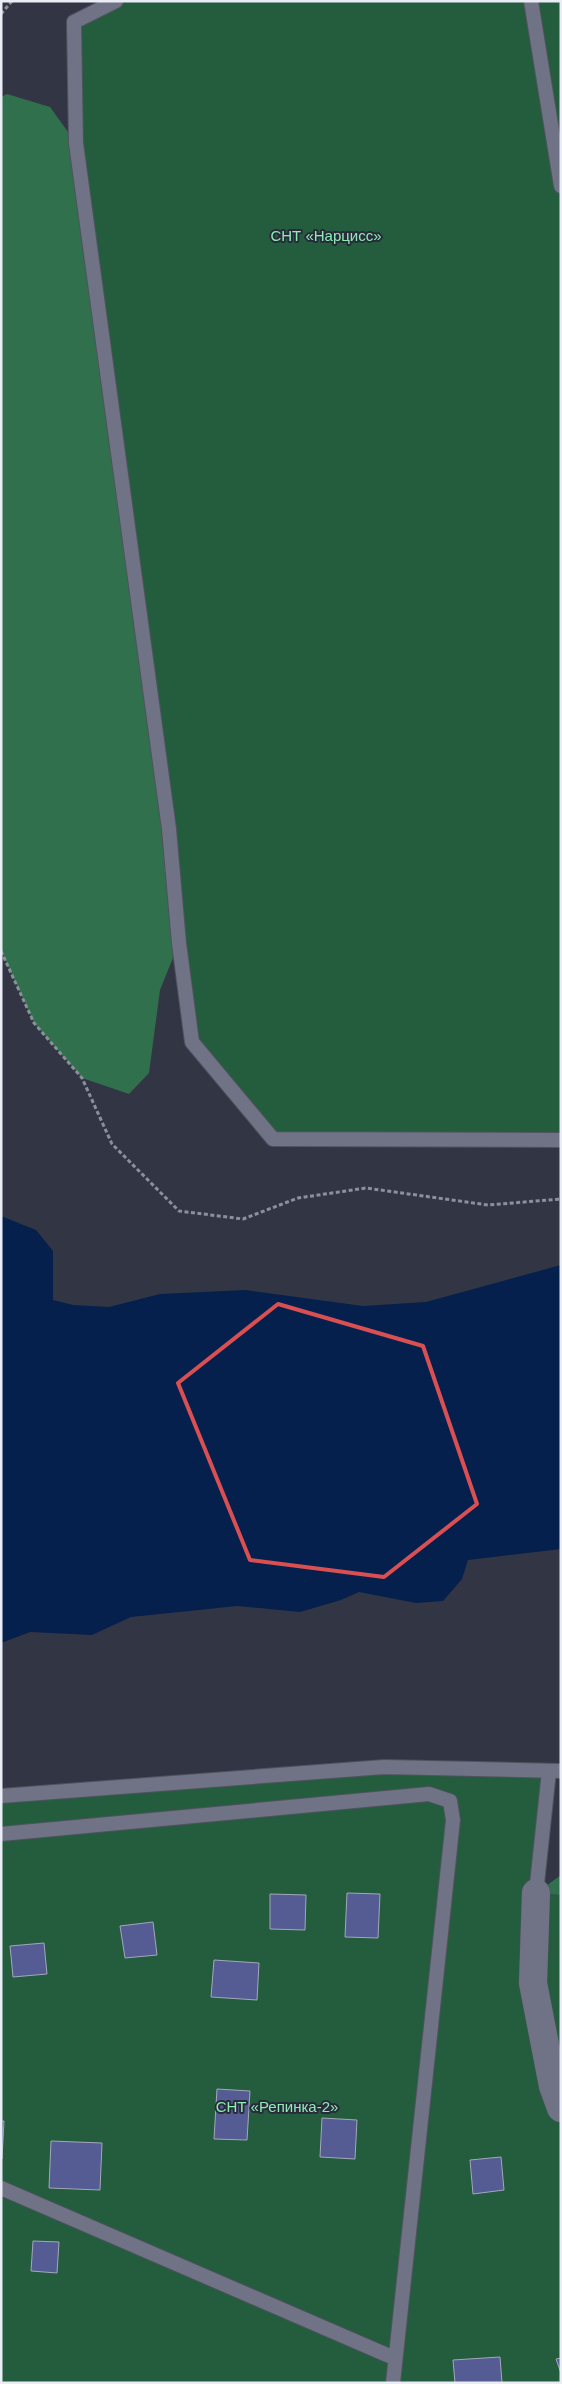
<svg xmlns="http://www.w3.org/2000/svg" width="562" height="2384" viewBox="0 0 562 2384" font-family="Helvetica,sans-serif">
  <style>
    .green { fill: #235d3e }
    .forest { fill: #30704d }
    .water { fill: #05204c }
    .building { fill: #555c93; stroke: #a4a7ba }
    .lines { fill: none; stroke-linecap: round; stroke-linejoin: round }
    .service-casing { stroke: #50525f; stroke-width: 16 }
    .minor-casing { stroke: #50525f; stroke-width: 29 }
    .path { stroke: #8d909c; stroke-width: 3; stroke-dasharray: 4 2.5; stroke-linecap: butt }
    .service { stroke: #707385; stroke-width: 14 }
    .minor { stroke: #707385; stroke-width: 28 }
    .marked { fill: none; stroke: #da4f51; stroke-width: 4; stroke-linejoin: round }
    .labels { text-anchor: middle; stroke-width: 4; stroke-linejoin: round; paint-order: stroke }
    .park-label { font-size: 15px; fill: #8eebb5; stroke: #282b3a }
  </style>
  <rect width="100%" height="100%" fill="#323544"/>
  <g class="green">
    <polygon points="116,1 561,1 561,1140 273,1139 192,1042 76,143 74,22"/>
    <polygon points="384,1767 549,1771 536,1893 561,1895 561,2383 1,2383 1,1796"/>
  </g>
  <g class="forest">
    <polygon points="7,94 50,107 76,143 179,943 160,990 149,1073 129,1094 82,1078 34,1023 1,951 1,97"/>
    <polygon points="561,1875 561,1895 536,1893"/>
  </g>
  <polygon class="water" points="1,1216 36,1230 53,1251 53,1300 73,1305 109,1307 160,1294 245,1290 363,1306 426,1302 561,1265 561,1549 468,1560 462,1579 443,1601 416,1603 359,1592 341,1600 300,1612 237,1606 131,1617 92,1635 30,1632 1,1643"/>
  <g class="building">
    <polygon points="347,1893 380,1894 378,1938 345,1937"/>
    <polygon points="270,1894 306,1895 305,1930 270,1929"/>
    <polygon points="153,1922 157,1955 125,1958 120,1926"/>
    <polygon points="44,1943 47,1974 13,1977 10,1946"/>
    <polygon points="214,1960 259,1963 257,2000 211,1997"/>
    <polygon points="217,2089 250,2091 247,2140 214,2139"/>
    <polygon points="322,2118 357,2120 355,2159 320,2157"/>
    <polygon points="1,2121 4,2121 2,2159 1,2159"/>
    <polygon points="51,2141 102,2143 100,2190 49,2188"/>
    <polygon points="501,2157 504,2190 473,2194 470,2160"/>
    <polygon points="33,2241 59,2242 57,2273 31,2271"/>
    <polygon points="500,2357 502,2383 455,2383 453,2360"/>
    <polygon points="561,2358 561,2373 556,2359"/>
  </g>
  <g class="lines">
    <defs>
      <g id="service">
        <polyline points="116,1 74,22 76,143 169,829 179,943 192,1042 273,1139 561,1140"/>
        <polyline points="531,1 561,186"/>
        <polyline points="1,1796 384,1767 561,1771"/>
        <polyline points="1,1834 429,1794 450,1801 453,1820 393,2383"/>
        <polyline points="536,1893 549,1771"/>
        <polyline points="1,2188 394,2358"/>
      </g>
      <polyline id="minor" points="536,1893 533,1983 553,2086 561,2108"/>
    </defs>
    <use href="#service" class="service-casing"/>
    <use href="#minor" class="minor-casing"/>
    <g class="path">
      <polyline points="1,14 12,1"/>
      <polyline points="1,951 34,1023 82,1078 112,1144 179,1211 243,1219 298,1198 366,1188 488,1205 561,1199"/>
    </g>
    <use href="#service" class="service"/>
    <use href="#minor" class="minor"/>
  </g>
  <path class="marked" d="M278 1304 423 1346 477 1504 384 1577 250 1560 178 1383Z"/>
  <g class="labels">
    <g class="park-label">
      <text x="326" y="241">СНТ «Нарцисс»</text>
      <text x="277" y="2112">СНТ «Репинка-2»</text>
    </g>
  </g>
  <rect width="562" height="2384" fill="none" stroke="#eaecf6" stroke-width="5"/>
</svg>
